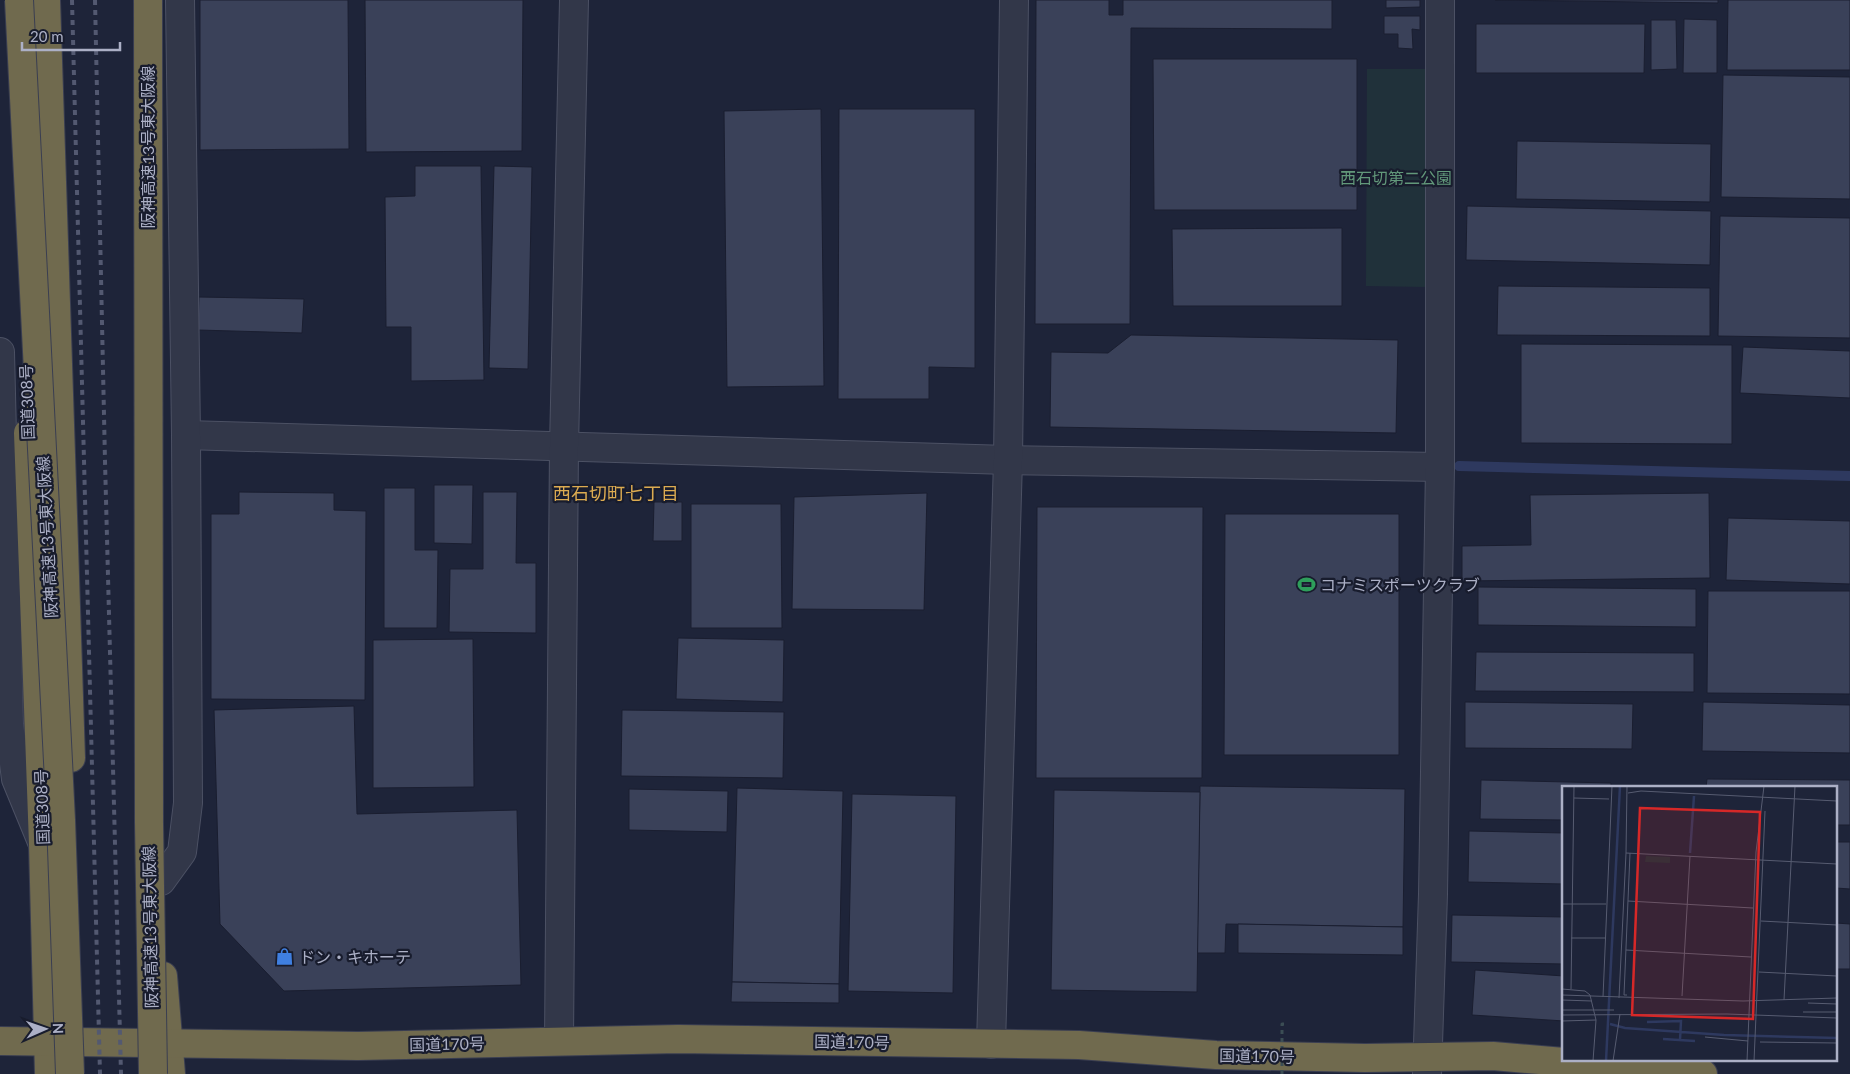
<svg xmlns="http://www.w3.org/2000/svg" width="1850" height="1074" viewBox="0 0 1850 1074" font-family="Lato,'Noto Sans JP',sans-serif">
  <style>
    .green { fill: #20313a }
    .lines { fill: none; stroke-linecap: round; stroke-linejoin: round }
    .stream { stroke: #2e395f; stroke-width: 10 }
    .building { fill: #3a4159; stroke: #1a1e30 }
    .street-casing { stroke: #4c5164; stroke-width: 30 }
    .highway-casing { stroke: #3a3e51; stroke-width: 30 }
    .street { stroke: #323749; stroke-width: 28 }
    .highway { stroke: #706a4e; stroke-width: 28 }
    .rail { stroke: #535971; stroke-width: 4; stroke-dasharray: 5 5; stroke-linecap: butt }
    .highway-bridge-casing { stroke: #3a3e51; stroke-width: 30; stroke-linecap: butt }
    .path-bridge { stroke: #3b4d54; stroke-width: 3; stroke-dasharray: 4 4; stroke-linecap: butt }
    .highway-bridge { stroke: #706a4e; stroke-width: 28 }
    .labels { text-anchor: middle; stroke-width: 4.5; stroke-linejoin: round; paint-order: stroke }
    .street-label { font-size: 16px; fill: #acb0c6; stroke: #181c2d }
    .park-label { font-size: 16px; fill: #62987a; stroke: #181c2d }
    .poi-label { font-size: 16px; fill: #acb0c6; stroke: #181c2d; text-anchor: start }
    .neighbourhood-label { font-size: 18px; fill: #dcab51; stroke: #181c2d }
    .inset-river { fill: none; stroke: #2e395f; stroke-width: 2.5 }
    .inset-road { fill: none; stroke: #575c71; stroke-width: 1 }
    .view { fill: #d62828; fill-opacity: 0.15; stroke: #d62828; stroke-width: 2.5 }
    .inset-edge { fill: none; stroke: #acb0c6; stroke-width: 2.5 }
  </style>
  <rect width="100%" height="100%" fill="#1e2439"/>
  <polygon class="green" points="1367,69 1426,69 1425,287 1366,286"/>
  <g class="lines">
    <polyline class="stream" points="1459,466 1850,476"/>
  </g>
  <g class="building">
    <polygon points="200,0 348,0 349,149 200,150"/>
    <polygon points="365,0 523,0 522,151 366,152"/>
    <polygon points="1036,0 1109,0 1109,15 1123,15 1123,0 1332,0 1332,29 1131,28 1130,324 1035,324"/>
    <polygon points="1386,0 1420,0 1420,7 1386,8"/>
    <polygon points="1495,0 1718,0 1718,3"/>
    <polygon points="1728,0 1850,0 1850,70 1727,70"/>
    <polygon points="1384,16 1420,16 1420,30 1412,29 1413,49 1398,48 1398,34 1384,34"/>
    <polygon points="1684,19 1717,20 1717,73 1683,73"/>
    <polygon points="1651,20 1676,20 1677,69 1651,70"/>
    <polygon points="1476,24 1645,24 1644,73 1476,73"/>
    <polygon points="1153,59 1357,59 1357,210 1154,210"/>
    <polygon points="1723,75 1850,77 1850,199 1721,197"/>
    <polygon points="821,109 824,386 727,387 724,111"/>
    <polygon points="839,109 975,109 975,368 929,367 929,399 838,399"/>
    <polygon points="1517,141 1711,144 1710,202 1516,199"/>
    <polygon points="415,166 481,166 484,380 411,381 411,327 386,327 385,197 415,196"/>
    <polygon points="494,166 532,167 528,369 489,368"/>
    <polygon points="1467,206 1711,211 1710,265 1466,260"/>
    <polygon points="1720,216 1850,218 1850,338 1718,336"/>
    <polygon points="1342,228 1342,306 1173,306 1172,229"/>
    <polygon points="1498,286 1710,288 1710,336 1497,335"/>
    <polygon points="199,297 304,299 302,333 198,330"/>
    <polygon points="1131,335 1398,340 1396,433 1050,427 1051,352 1108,353"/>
    <polygon points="1521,344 1732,345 1732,444 1521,443"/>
    <polygon points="1743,347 1850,351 1850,398 1740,393"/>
    <polygon points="434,485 473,485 472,544 434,543"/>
    <polygon points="384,488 415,488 415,550 438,550 437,628 384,628"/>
    <polygon points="239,492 334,493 334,510 366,511 365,700 211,699 211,514 239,514"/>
    <polygon points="483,492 517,492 516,563 536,563 536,633 449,632 450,569 483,569"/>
    <polygon points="927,493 924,610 792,609 794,497"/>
    <polygon points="1709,493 1710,578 1462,581 1462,546 1531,545 1530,495"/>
    <polygon points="654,502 682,502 682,541 653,541"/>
    <polygon points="691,504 781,504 782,628 691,628"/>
    <polygon points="1037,507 1203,507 1202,778 1036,778"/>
    <polygon points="1225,514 1399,514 1399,755 1224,755"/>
    <polygon points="1728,518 1850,521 1850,584 1726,580"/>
    <polygon points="1478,587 1696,589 1696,627 1478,625"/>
    <polygon points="1708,591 1850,591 1850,694 1707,693"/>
    <polygon points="678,638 784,640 783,702 676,699"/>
    <polygon points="473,639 474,787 373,788 373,640"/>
    <polygon points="1476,652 1694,653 1694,692 1475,691"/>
    <polygon points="1465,702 1633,704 1632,749 1465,748"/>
    <polygon points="1703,702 1850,705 1850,753 1702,751"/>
    <polygon points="354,706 357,814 517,810 521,985 284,991 220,924 214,710"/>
    <polygon points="622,710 784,712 783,778 621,776"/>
    <polygon points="1707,779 1850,780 1850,825 1836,825 1836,788 1706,788"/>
    <polygon points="1481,780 1611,783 1611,788 1564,788 1564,820 1480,819"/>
    <polygon points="1200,786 1405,789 1403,927 1226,924 1225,953 1197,953"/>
    <polygon points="737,788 843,791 839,984 732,982"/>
    <polygon points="629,789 728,791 727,832 629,830"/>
    <polygon points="1054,790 1200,792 1197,992 1051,990"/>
    <polygon points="852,794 956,796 953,993 848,991"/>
    <polygon points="1469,831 1564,833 1564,884 1468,882"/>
    <polygon points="1836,842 1850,842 1850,889 1836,888"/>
    <polygon points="1452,915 1564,917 1564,964 1451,962"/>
    <polygon points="1836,923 1850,924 1850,969 1836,969"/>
    <polygon points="1238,924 1403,927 1403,955 1238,953"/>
    <polygon points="1475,970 1564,976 1564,1021 1472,1015"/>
    <polygon points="732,982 839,984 839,1003 731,1002"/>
  </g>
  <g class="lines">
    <defs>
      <g id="street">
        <polyline points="0,352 9,724 16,779 42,842"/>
        <polyline points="186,435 1008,460 1440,467"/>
        <polyline points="161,881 182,852 188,803 186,435 180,0"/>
        <polyline points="559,1041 564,447 574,0"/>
        <polyline points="991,1044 1008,460 1014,0"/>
        <polyline points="1427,1074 1433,894 1440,467 1440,0"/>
      </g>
      <g id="highway">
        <polyline points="46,0 71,758"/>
        <polyline points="28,433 43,844 49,1074"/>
        <polyline points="163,976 171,1074"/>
        <polyline points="0,1041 358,1046 678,1039 1079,1045 1216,1055 1365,1058 1493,1056 1703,1074"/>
      </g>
    </defs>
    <use href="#street" class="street-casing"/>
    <use href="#highway" class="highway-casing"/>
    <use href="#street" class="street"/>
    <use href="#highway" class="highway"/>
    <g class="rail">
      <polyline points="72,0 100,1074"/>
      <polyline points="95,0 105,461 121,1074"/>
    </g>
    <defs>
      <g id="highway-bridge">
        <polyline points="19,0 61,820 70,1074"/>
        <polyline points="148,0 149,823 153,1074"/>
      </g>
    </defs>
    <use href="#highway-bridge" class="highway-bridge-casing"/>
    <polyline class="path-bridge" points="1282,1074 1282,1024 1288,1024"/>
    <use href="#highway-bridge" class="highway-bridge"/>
  </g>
  <defs>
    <symbol id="stadium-bare" viewBox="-9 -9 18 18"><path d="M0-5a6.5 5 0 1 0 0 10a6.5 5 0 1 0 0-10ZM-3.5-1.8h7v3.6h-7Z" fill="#2e9e5b" stroke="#181c2d" stroke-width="2.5" paint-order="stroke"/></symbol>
    <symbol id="shop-bare" viewBox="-9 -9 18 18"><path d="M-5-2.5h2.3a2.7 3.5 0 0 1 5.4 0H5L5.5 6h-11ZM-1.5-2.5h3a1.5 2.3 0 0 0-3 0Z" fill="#3f7fe0" stroke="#181c2d" stroke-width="2.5" paint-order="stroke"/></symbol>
  </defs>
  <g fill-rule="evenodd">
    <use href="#stadium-bare" x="1294" y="572" width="25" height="25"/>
    <use href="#shop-bare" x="272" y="944" width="25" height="25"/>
  </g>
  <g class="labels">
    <g class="street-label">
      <text transform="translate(148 147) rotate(-90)" y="6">阪神高速13号東大阪線</text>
      <text transform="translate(27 402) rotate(-92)" y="6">国道308号</text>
      <text transform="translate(47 537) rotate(-93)" y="6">阪神高速13号東大阪線</text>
      <text transform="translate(42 807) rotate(-92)" y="6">国道308号</text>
      <text transform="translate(150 927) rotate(-91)" y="6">阪神高速13号東大阪線</text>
      <text transform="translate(852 1042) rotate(1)" y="6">国道170号</text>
      <text transform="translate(447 1044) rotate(-1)" y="6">国道170号</text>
      <text transform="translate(1257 1056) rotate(1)" y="6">国道170号</text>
    </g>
    <g class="park-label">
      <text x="1396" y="184">西石切第二公園</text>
    </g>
    <g class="poi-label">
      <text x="1320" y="591">コナミスポーツクラブ</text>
      <text x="299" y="963">ドン・キホーテ</text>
    </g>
    <g class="neighbourhood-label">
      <text x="616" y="500">西石切町七丁目</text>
    </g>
  </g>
  <g transform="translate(1562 786)">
    <rect width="275" height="275" fill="#1e2439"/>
    <path d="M84 70 108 71V77L83 76Z" fill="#20313a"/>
    <path class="inset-river" d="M128 67 132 10M85 236 119 235 118 254M48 238 63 242 162 249 275 252M101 253 133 255M44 275 58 0"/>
    <path class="inset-road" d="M65 0 64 67 275 78M66 7 79 5 275 15M12 12 47 13M66 115 191 122M0 118H44M199 135 275 139M9 152H44M64 164 189 171M197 186 275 190M0 203 23 205 28 209 34 234 31 275M9 203 12 0M0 209 181 215 275 212M65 209H62L68 67M120 210 128 70M41 211 50 0M57 212 64 67M0 214 30 215M222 214 233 0M246 217 275 218M0 224H52M241 226H275M0 229 165 228 275 232M0 235 34 234M143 251 186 255M198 256 275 257M51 275 58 228M185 275 194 66 202 0M192 275 203 25"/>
    <path class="view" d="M78 22 198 26 191 233 70 229Z"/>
    <rect width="275" height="275" class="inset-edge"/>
  </g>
  <g transform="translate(45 1029) rotate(88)" stroke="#181c2d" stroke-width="4" paint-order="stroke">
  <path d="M0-4L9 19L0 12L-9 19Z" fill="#acb0c6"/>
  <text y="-8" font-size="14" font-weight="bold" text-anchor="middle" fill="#acb0c6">N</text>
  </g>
  <path d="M22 42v8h98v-8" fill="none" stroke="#acb0c6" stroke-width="2.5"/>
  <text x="30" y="42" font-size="15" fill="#acb0c6" stroke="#181c2d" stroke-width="4" paint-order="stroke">20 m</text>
</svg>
